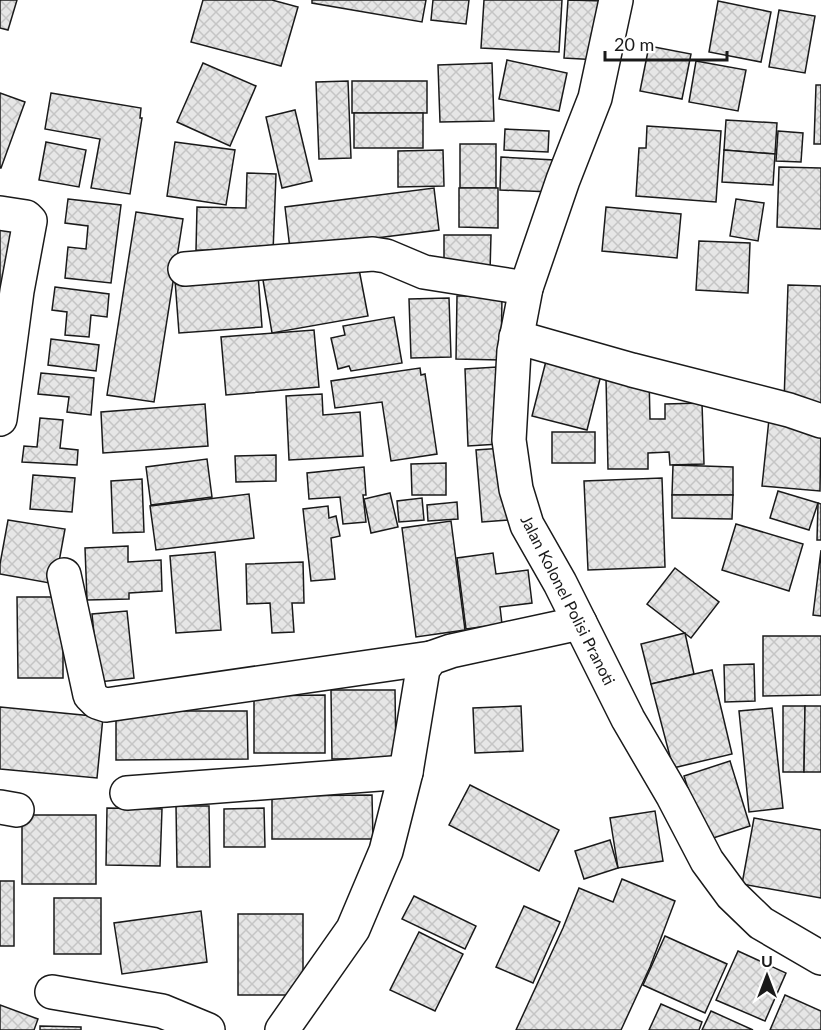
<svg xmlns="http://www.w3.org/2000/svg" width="821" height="1030" viewBox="0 0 821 1030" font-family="Lato,sans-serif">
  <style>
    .building { fill: url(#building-cross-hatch); stroke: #1a1a1a; stroke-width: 1.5 }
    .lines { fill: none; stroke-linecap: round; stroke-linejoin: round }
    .minor-casing { stroke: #1a1a1a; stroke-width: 36 }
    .tertiary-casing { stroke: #1a1a1a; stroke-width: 36 }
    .minor { stroke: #fff; stroke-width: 33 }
    .tertiary { stroke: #fff; stroke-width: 33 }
    .labels { text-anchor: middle; stroke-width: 4.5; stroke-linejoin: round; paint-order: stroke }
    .street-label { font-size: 16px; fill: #1a1a1a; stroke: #fff }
  </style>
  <defs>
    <pattern id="building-cross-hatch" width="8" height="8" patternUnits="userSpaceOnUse" patternTransform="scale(1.5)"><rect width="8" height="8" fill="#e6e6e6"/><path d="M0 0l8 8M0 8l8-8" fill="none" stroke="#c5c5c5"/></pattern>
  </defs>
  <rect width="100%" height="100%" fill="#fff"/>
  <g class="building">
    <polygon points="0,0 17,0 8,30 0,28"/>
    <polygon points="203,0 272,0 298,7 281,66 191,42"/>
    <polygon points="312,0 426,0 422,22 312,3"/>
    <polygon points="433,0 469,0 466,24 431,20"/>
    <polygon points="484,0 562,0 559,52 481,48"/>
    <polygon points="568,0 604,1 599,60 564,58"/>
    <polygon points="718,1 771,12 761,62 709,52"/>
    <polygon points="779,10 815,16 805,73 769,67"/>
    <polygon points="649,46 691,54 682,99 640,91"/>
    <polygon points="507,60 567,73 559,111 499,99"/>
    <polygon points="696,61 746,70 738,111 689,102"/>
    <polygon points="203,63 256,86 230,146 177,122"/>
    <polygon points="492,63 494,121 440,122 438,65"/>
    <polygon points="348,81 351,158 319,159 316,82"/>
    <rect x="352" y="81" width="75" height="32"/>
    <polygon points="816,85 821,85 821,144 814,144"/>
    <polygon points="0,93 25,102 1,168 0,168"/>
    <polygon points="51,93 141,108 140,118 142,118 130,194 91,188 100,139 45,129"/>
    <polygon points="295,110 312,181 282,188 266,117"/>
    <rect x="354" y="113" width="69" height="35"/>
    <polygon points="726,120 777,123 775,154 724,150"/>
    <polygon points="647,126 721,131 716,202 636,196 639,148 646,148"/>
    <polygon points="505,129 549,131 548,152 504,150"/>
    <polygon points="778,131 803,133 801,162 776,161"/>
    <polygon points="46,142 86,150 79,187 39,180"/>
    <polygon points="175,142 235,150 226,205 167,196"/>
    <rect x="460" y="144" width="36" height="44"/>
    <polygon points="443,150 444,186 398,187 398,151"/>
    <polygon points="724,150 775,154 773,185 722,182"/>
    <polygon points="501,157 555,160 553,192 500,190"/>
    <polygon points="779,167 821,168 821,229 777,227"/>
    <polygon points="247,173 276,174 273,252 196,250 197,207 246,208"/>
    <polygon points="434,188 439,230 290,249 285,207"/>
    <polygon points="459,188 498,188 498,228 459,227"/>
    <polygon points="68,199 121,205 111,283 65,278 68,247 86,249 88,226 65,223"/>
    <polygon points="736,199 764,203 758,241 730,236"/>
    <polygon points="606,207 681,214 677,258 602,251"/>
    <polygon points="136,212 183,219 154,402 107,395"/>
    <polygon points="0,224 21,227 0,300"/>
    <polygon points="444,235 491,235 490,272 444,272"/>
    <polygon points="699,241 750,243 748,293 696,290"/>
    <polygon points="358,264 368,316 272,333 263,280"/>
    <polygon points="258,274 262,327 179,333 175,280"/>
    <polygon points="788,285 821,286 821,403 784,402"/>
    <polygon points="55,287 109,294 107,317 91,315 89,337 65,335 67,312 52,310"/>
    <polygon points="457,296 502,296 501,360 456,359"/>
    <polygon points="449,298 451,357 411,358 409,299"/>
    <polygon points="394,317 402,363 351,371 349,366 338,369 331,338 345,335 343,326"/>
    <polygon points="314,330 319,387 226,395 221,337"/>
    <polygon points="51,339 99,345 96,371 48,365"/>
    <polygon points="546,361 601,375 587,430 532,416"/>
    <polygon points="497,367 499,444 468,446 465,369"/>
    <polygon points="420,368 421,375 425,374 437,454 391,461 382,402 335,408 331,381"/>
    <polygon points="41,373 94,378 91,415 67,412 69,397 38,394"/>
    <polygon points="649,377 650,419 665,419 665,404 702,403 704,464 670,465 669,452 648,453 648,469 608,469 606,378"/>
    <polygon points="322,394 323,415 360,412 363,456 289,460 286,396"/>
    <polygon points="205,404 208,446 103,453 101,412"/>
    <polygon points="40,418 63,420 60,448 78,450 77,465 22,462 24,446 37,447"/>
    <polygon points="769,419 821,424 820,491 762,486"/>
    <rect x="552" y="432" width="43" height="31"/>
    <polygon points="503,448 508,520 482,522 476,450"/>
    <polygon points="276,455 276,481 236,482 235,456"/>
    <polygon points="207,459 212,497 151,505 146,467"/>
    <polygon points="446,463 446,495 412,495 411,464"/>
    <polygon points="673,465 733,467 733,495 672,495"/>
    <polygon points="364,467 366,495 363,495 366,522 343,524 340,497 309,499 307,473"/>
    <polygon points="33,475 75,478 72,512 30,509"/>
    <polygon points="662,478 665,567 588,570 584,481"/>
    <polygon points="142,479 144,532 113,533 111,481"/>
    <polygon points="778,491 818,503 809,530 770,518"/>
    <polygon points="390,493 398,527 371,533 364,499"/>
    <polygon points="249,494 254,538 156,550 150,506"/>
    <polygon points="672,495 733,495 732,519 672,518"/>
    <polygon points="422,498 424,520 399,522 397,501"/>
    <polygon points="457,502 458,519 428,521 427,505"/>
    <polygon points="818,503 821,504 821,540 817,540"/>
    <polygon points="328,506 329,518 336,516 340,536 331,538 335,579 311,581 303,509"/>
    <polygon points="8,520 65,529 55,584 0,574 0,564"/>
    <polygon points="451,521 465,630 416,637 402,528"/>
    <polygon points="736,524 803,544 789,591 722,570"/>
    <polygon points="128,546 128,562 161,560 162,591 129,593 129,599 87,600 85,548"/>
    <polygon points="821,550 821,616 813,615"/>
    <polygon points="215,552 221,630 176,633 170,556"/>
    <polygon points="493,553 496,574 528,570 532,603 500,607 502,624 466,629 457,558"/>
    <polygon points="303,562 304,603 292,603 294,632 272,633 270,603 247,604 246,564"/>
    <polygon points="675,568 719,602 691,638 647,604"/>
    <polygon points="17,597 63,597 63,678 18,678"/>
    <polygon points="127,611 134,678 99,682 92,614"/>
    <polygon points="685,633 694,674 651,684 641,644"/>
    <polygon points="763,636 821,636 821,695 763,696"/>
    <polygon points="754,664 755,701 725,702 724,665"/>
    <polygon points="712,670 732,754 673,768 651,684"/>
    <polygon points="331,690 395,690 396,758 332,759"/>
    <polygon points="325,695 325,753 254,753 254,696"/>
    <polygon points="521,706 523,751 475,753 473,708"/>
    <polygon points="783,706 805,706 804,772 783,772"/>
    <polygon points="805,706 821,706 821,772 804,772"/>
    <polygon points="0,707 103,717 97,778 0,769"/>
    <polygon points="772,708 783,808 749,812 739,711"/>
    <polygon points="116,711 247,711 248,759 116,760"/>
    <polygon points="730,761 750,826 704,841 684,776"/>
    <polygon points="470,785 559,830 539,871 449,825"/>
    <polygon points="372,795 373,839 272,839 272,796"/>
    <polygon points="176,806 209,806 210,867 177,867"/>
    <polygon points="107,808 162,809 160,866 106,865"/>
    <polygon points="264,808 265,847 224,847 224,809"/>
    <polygon points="655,811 663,861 618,868 610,818"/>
    <rect x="22" y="815" width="74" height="69"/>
    <polygon points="754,818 821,830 821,898 742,884"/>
    <polygon points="610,840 618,868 584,879 575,851"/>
    <polygon points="622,879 675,901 650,967 621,1030 516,1030 563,928 579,888 613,902"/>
    <rect x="0" y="881" width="14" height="65"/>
    <polygon points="414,896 476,926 465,949 402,919"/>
    <rect x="54" y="898" width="47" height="56"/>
    <polygon points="524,906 560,922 533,983 496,967"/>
    <polygon points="201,911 207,962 122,974 114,923"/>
    <rect x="238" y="914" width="65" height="81"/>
    <polygon points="419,932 463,954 435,1011 390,990"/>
    <polygon points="665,936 727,964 705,1013 643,985"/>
    <polygon points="738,951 786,973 765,1021 716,1000"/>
    <polygon points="785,995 821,1011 821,1030 770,1030"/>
    <polygon points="661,1004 702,1022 699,1030 649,1030"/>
    <polygon points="0,1005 38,1019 34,1030 0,1030"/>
    <polygon points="711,1011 753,1030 702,1030"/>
    <polygon points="40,1026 81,1027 81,1030 40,1030"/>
  </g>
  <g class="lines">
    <defs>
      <g id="minor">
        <polyline points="0,213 26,217 30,221 17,291 0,419"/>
        <polyline points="185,269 373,254 386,256 424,272 526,288"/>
        <polyline points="516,337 632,370 789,410 821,421"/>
        <polyline points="64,575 90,695 97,702 106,705 431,658"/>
        <polyline points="127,793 406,772"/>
        <polyline points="0,807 17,810"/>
        <polyline points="52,992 162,1011 208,1030"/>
        <polyline points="282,1030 353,929 386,851 406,772 423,669 431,658 451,651 580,623"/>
      </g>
      <polyline id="tertiary" points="616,0 595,98 563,180 526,288 514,351 509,440 516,489 527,525 560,583 628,719 673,796 707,861 732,895 761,923 821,958"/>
    </defs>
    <use href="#minor" class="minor-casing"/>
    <use href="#tertiary" class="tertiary-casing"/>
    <use href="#minor" class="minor"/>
    <use href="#tertiary" class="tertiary"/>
  </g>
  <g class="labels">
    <g class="street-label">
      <text transform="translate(568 600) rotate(63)" y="6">Jalan Kolonel Polisi Pranoti</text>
    </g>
  </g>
  <g transform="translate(767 976)" stroke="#ffffff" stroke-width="4.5" paint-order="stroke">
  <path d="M0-4.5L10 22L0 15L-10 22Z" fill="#1a1a1a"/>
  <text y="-9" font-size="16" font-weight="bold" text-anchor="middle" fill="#1a1a1a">U</text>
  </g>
  <path d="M605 51v9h122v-9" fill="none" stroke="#1a1a1a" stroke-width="3"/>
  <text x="614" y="51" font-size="18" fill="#1a1a1a" stroke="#ffffff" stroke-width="4.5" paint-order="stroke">20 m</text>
</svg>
